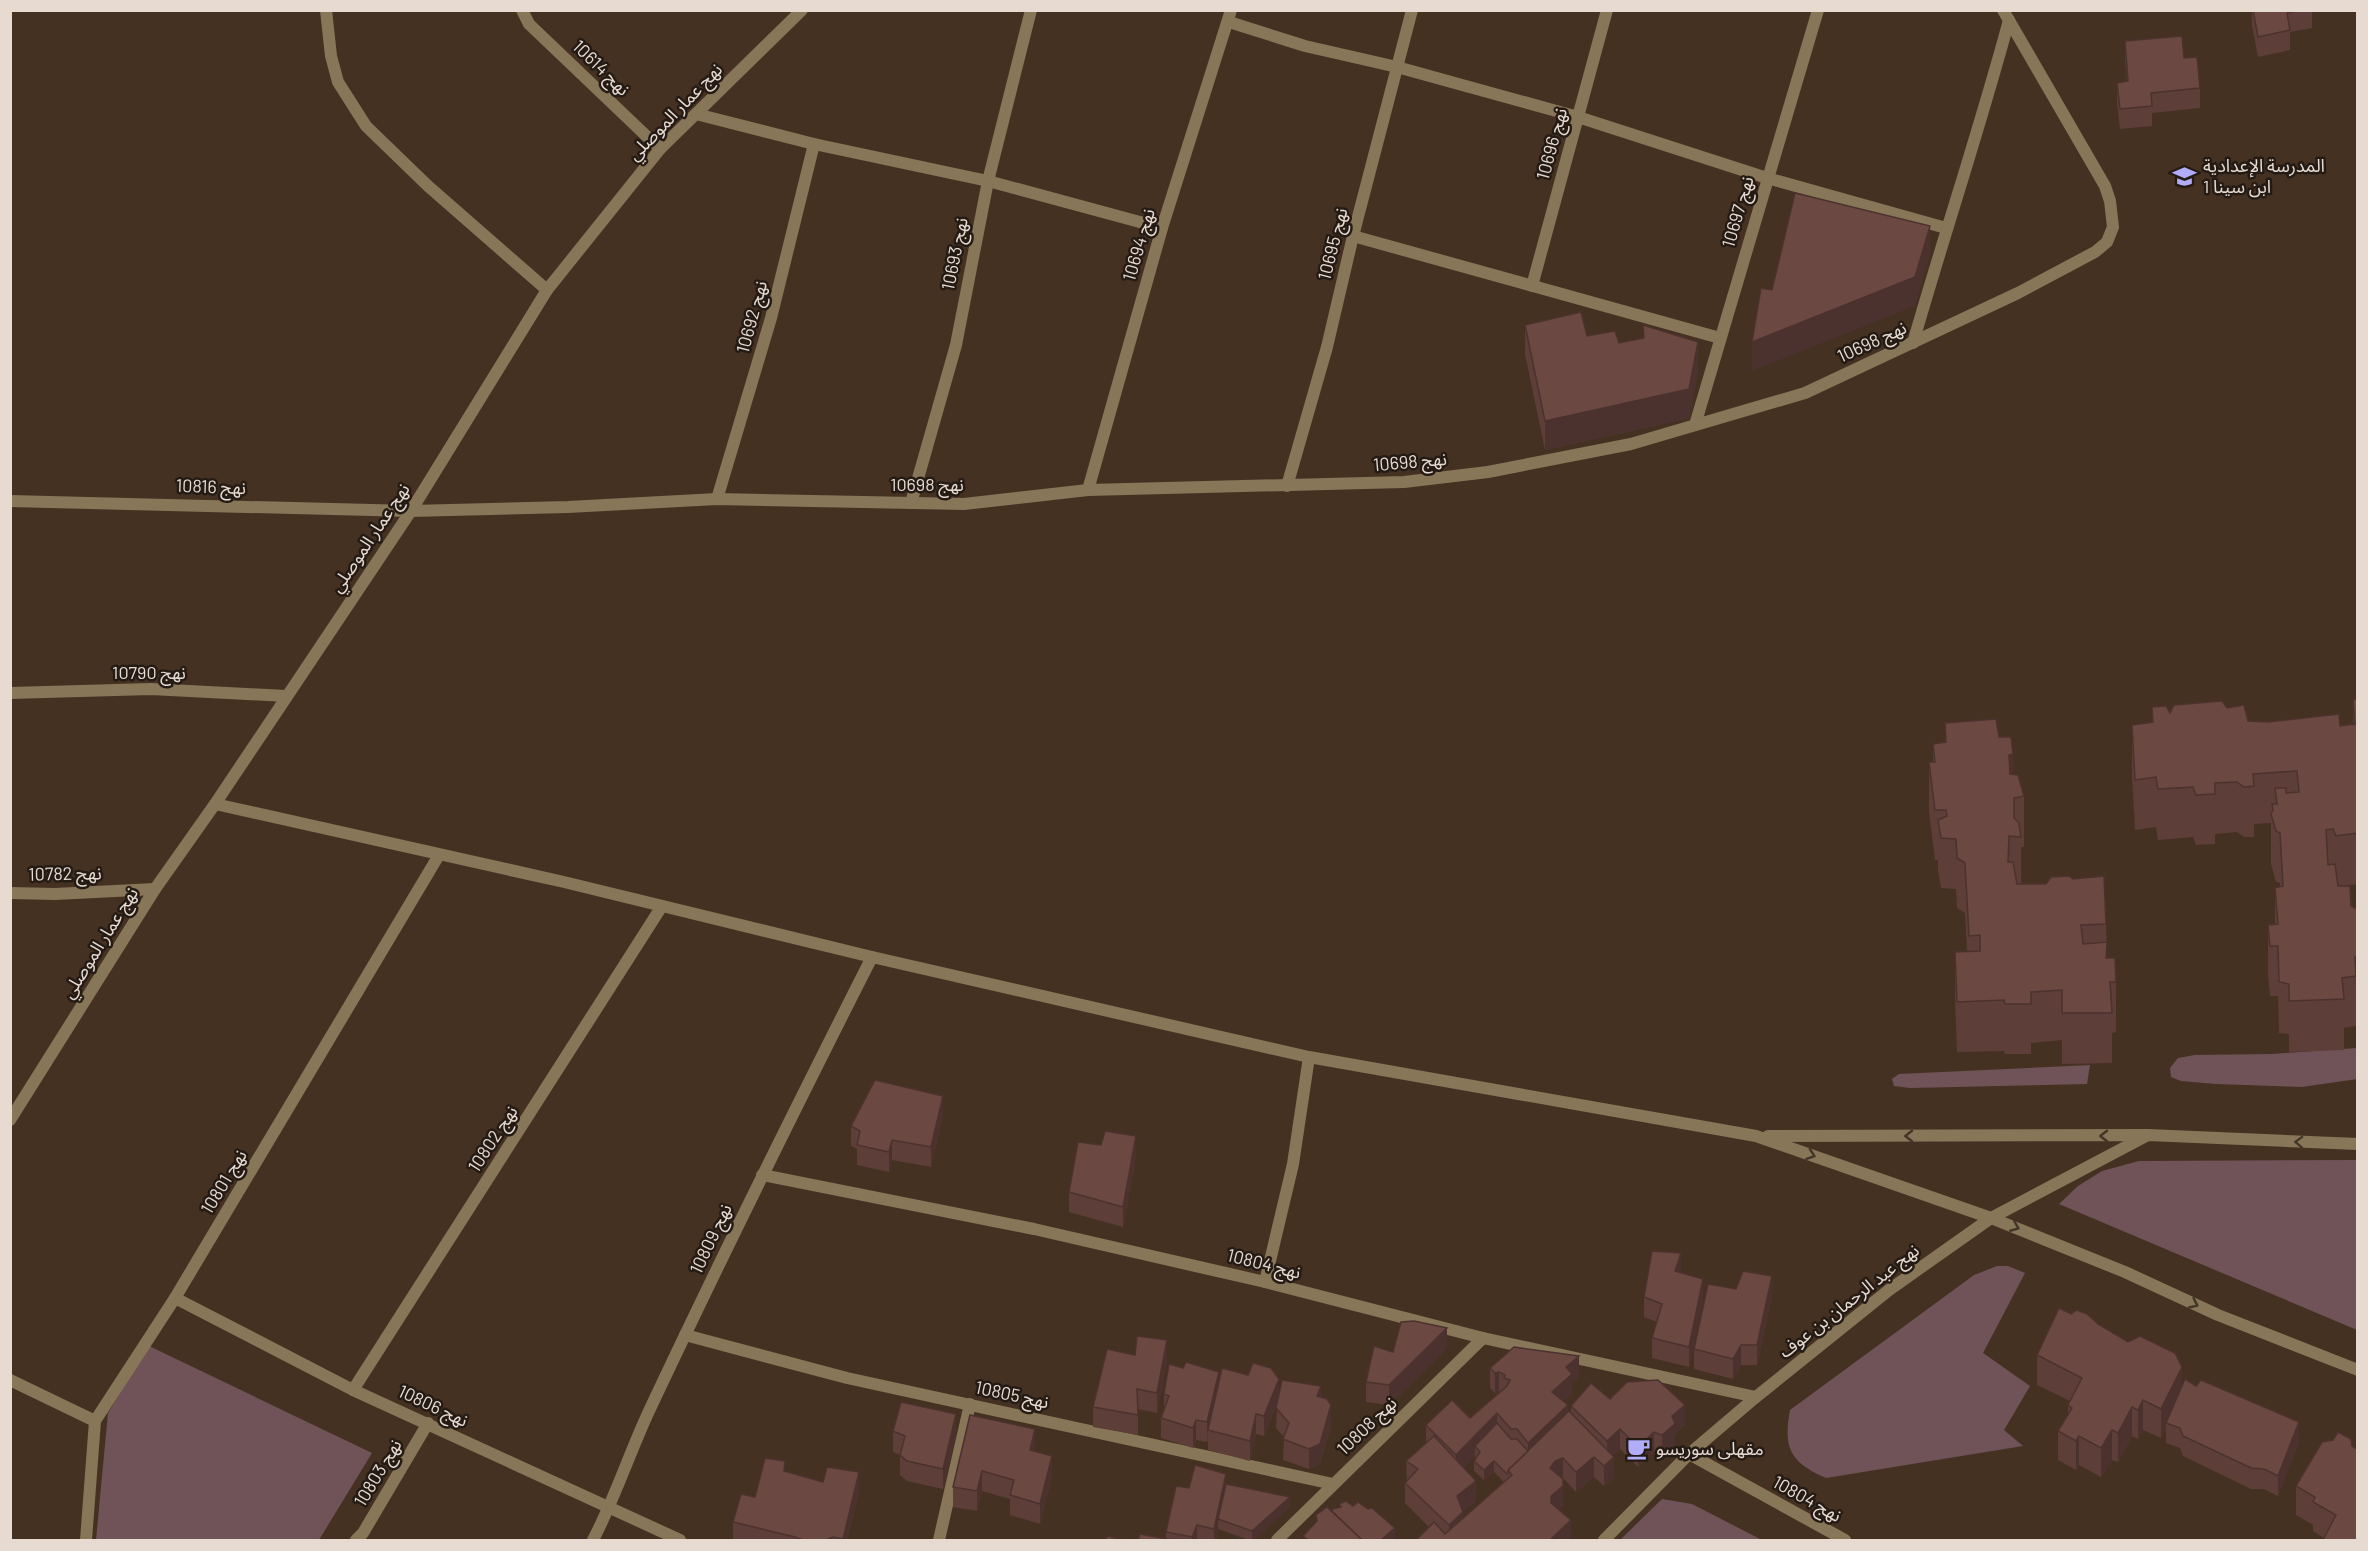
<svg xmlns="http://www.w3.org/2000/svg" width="2368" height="1551" viewBox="0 0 2368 1551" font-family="Barlow,'Noto Sans Arabic',sans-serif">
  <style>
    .green { fill: #705359 }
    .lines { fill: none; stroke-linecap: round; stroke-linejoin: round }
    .minor { stroke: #877657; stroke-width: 12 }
    .tertiary { stroke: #877657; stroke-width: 12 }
    .wall { fill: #5d3e39; fill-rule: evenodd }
    .shaded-wall { fill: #4c322e }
    .building { fill: #6c4842; stroke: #4c322e; stroke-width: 1.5 }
    .oneway { stroke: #423629 }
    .labels { text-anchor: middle; stroke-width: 5; stroke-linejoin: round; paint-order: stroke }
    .street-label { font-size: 18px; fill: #e7dad1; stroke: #241b15 }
    .poi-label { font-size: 18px; fill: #e7dad1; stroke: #241b15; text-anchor: start }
  </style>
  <rect width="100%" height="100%" fill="#453122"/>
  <g class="green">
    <polygon points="2357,1048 2357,1079 2302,1087 2216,1084 2181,1081 2171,1077 2170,1068 2178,1058 2195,1055 2272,1054"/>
    <polygon points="2090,1065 2087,1084 1910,1088 1894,1086 1892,1079 1899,1074"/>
    <polygon points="2357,1160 2357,1330 2059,1204 2078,1186 2102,1171 2139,1161"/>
    <path d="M1997 1266H2008L2025 1273 1983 1353 2030 1386 2004 1430 2023 1446 1826 1478C1790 1462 1783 1448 1790 1410L1974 1275Z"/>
    <polygon points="149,1346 372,1453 319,1540 96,1540 108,1413"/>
    <polygon points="1662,1499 1692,1504 1762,1540 1620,1540"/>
  </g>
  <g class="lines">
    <g class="minor">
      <polyline points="326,10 331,56 338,82 366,126 428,186 547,290"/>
      <polyline points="522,10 529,24 660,149"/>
      <polyline points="1229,22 1305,46 1397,67 1578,117 1767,178 1946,228"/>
      <polyline points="696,114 814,144 988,181 1162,228"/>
      <polyline points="1353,236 1720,338"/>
      <polyline points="1532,286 1607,10"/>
      <path d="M1913 343C1944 235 1980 128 2009 20"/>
      <polyline points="1695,425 1818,10"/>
      <polyline points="1287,486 1327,347 1353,236 1412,10"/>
      <polyline points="1088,490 1162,228 1231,10"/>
      <polyline points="717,499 771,318 814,144"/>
      <polyline points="10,501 411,511 568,507 717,499 964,504 1088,490 1404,482 1488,472 1631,444 1805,393 2018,293 2095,252 2107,242 2113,227 2110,201 2105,186 2003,10"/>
      <polyline points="911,503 956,345 988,181 1031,10"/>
      <polyline points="10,693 151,689 286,696"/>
      <polyline points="10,893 55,894 155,889"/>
      <polyline points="762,1175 1034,1229 1265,1282 1483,1338 1756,1397"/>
      <polyline points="1265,1282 1293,1164 1309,1057"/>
      <polyline points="175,1298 353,1390 680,1540"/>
      <polyline points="685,1335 847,1378 1333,1484"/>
      <polyline points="10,1380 95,1421"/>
      <polyline points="353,1390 662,906"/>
      <polyline points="1689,1454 1845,1540"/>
      <polyline points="86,1540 95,1421 175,1298 439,855"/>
      <polyline points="356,1540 363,1533 428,1423"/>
      <path d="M593 1540C615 1498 629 1454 649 1411 721 1258 796 1107 872 957"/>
      <polyline points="939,1540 970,1404"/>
      <polyline points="1277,1540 1483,1338"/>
      <polyline points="1604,1540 1689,1454 1756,1397 1889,1290 1991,1218 2148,1135"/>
    </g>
    <g class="tertiary">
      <polyline points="215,804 564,882 872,957 1309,1057 1756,1136 1991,1218 2125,1272 2218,1315 2358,1370"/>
      <polyline points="10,1120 155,889 215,804 411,511 547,290 660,149 802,10"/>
      <polyline points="1768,1136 2148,1135 2358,1144"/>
    </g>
  </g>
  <g class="wall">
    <polygon points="2252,10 2312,10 2312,28 2290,32 2290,50 2258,57 2252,25"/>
    <polygon points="2125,41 2184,58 2200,88 2200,108 2152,113 2152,126 2120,129 2117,103 2117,83 2127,82 2125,61"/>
    <polygon points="1525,325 1587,336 1619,343 1643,339 1643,325 1698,371 1689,418 1545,450 1525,354"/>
    <polygon points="2358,699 2358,884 2342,886 2351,906 2357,909 2358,1008 2356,1008 2356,1026 2344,1028 2344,1050 2289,1052 2289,1034 2279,1033 2278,996 2270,996 2268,976 2268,925 2275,925 2275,888 2280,886 2280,883 2276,882 2271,864 2271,823 2254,824 2254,837 2244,837 2237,832 2215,834 2215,844 2196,845 2193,837 2158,840 2156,827 2135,830 2132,775 2132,725 2152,722 2152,707 2170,713 2227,708 2248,721 2340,726 2353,724 2353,700"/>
    <polygon points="1945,723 1999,737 2013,774 2024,796 2024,847 2021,847 2021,884 2106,924 2107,958 2116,982 2116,1032 2112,1033 2112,1063 2062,1064 2062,1040 2031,1043 2031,1054 2005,1054 2004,1051 1957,1052 1955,1002 1955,952 1967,951 1965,913 1957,908 1956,889 1941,888 1938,870 1938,860 1935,860 1929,812 1929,762 1933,762 1933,744 1945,742"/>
    <polygon points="943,1116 931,1167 892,1160 889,1172 857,1165 857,1149 851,1146 851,1126"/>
    <polygon points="1136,1157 1123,1227 1069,1212 1069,1192"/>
    <polygon points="1681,1273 1703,1299 1689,1367 1652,1358 1652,1338 1657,1322 1644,1317 1644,1297"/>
    <polygon points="1772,1296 1757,1365 1741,1365 1733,1379 1694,1369 1694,1349"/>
    <polygon points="2071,1314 2098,1324 2182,1386 2196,1386 2299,1442 2278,1496 2264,1489 2251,1489 2183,1456 2180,1448 2166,1443 2166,1428 2161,1438 2143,1430 2138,1439 2132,1436 2118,1462 2112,1460 2101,1477 2079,1465 2076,1470 2058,1460 2058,1431 2068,1415 2068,1405 2070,1401 2037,1385 2037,1355"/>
    <polygon points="1447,1348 1389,1405 1366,1402 1366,1382 1393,1352"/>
    <polygon points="1135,1355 1167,1360 1157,1413 1138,1409 1138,1435 1093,1427 1093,1407"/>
    <path d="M1490 1368 1579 1376 1572 1382V1394L1564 1401 1568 1412H1571V1406L1610 1399 1685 1425 1675 1434V1444L1662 1456 1654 1452 1638 1467 1620 1449 1613 1456 1614 1477 1604 1486 1594 1477 1576 1492 1563 1478H1562L1563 1506 1558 1509 1571 1540H1416L1429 1527 1405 1503V1483L1407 1481 1406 1461 1426 1443V1425L1470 1418 1500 1392 1495 1393 1490 1388ZM1475 1456 1476 1458 1474 1461V1471L1484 1480 1494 1472 1504 1482 1463 1519 1462 1512 1476 1501 1464 1467Z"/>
    <polygon points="1219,1381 1279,1394 1321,1397 1331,1425 1320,1464 1309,1469 1283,1460 1284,1437 1276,1428 1277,1404 1264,1436 1256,1434 1250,1461 1208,1450 1208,1439 1207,1442 1196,1440 1193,1448 1161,1438 1161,1418 1164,1410 1164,1394"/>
    <polygon points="970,1415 1035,1449 1035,1452 1052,1476 1040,1524 1010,1515 1010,1499 982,1491 977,1511 953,1507 953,1487"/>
    <polygon points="893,1431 956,1434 943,1489 907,1481 900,1475 900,1455 893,1452"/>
    <polygon points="2352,1446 2358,1540 2324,1538 2313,1531 2313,1525 2296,1515 2296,1486"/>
    <polygon points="785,1472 859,1492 847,1540 733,1540 733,1522 755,1497"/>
    <polygon points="1226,1484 1290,1507 1254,1540 1249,1540 1218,1529 1216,1540 1138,1540 1166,1539 1166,1532 1189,1488"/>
  </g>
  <g class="shaded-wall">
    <polygon points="1930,226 1930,255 1915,306 1752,371 1752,342"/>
    <polygon points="1698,342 1698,371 1689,418 1545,450 1545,421"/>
    <polygon points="2013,754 2013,804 2009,806 2009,755"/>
    <polygon points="943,1096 943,1116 931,1167 931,1147"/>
    <polygon points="1136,1136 1136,1157 1123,1227 1123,1207"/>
    <polygon points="892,1140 892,1160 889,1172 889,1152"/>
    <polygon points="1681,1253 1681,1273 1675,1271"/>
    <polygon points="1772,1276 1772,1296 1757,1365 1757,1345"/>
    <polygon points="1703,1279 1703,1299 1689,1367 1689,1347"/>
    <polygon points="1447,1328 1447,1348 1389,1405 1389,1385"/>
    <polygon points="1167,1340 1167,1360 1157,1413 1157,1393"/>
    <polygon points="1741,1345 1741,1365 1733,1379 1733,1359"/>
    <polygon points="1579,1356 1579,1376 1572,1382 1572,1394 1552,1412 1552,1392 1566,1367"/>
    <polygon points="2182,1367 2182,1397 2166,1423 2166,1428 2161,1438 2161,1409"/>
    <polygon points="1219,1372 1219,1392 1208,1430 1207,1442 1207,1422"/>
    <polygon points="1499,1372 1499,1392 1495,1393 1495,1373"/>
    <polygon points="1279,1379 1279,1399 1264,1436 1264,1416"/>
    <polygon points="1321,1386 1321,1406 1317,1396"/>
    <polygon points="2143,1400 2143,1430 2138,1439 2138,1410"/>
    <polygon points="1331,1405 1331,1425 1320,1464 1309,1469 1309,1449"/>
    <polygon points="1568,1405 1568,1425 1528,1463 1528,1443"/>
    <polygon points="1685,1405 1685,1425 1675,1434 1675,1444 1662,1456 1662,1435 1672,1416"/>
    <polygon points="2132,1407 2132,1436 2118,1462 2118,1433"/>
    <polygon points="1497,1413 1497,1433 1475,1446 1475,1456 1456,1475 1456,1455"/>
    <polygon points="956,1414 956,1434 943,1489 943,1469"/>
    <polygon points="1256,1414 1256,1434 1250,1461 1250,1441"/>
    <polygon points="1196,1420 1196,1440 1193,1448 1193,1428"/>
    <polygon points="2299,1422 2299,1442 2278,1496 2278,1476"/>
    <polygon points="1035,1429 1035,1449 1030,1470 1030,1450"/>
    <polygon points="1620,1429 1620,1449 1607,1462 1607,1441"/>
    <polygon points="2112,1430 2112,1460 2101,1477 2101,1448"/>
    <polygon points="1654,1432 1654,1452 1638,1467 1638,1447"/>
    <polygon points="2079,1436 2079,1465 2076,1470 2076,1441"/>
    <polygon points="1052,1456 1052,1476 1040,1524 1040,1504"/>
    <polygon points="1594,1457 1594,1477 1576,1492 1576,1472"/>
    <polygon points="1614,1457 1614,1477 1604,1486 1604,1466"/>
    <polygon points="1563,1458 1563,1478 1555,1481 1550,1468 1555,1461"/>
    <polygon points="1494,1461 1494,1472 1484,1480 1484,1470"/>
    <polygon points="982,1471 982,1491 977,1511 977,1491"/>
    <polygon points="859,1472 859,1492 847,1540 843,1540"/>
    <polygon points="1226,1474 1226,1494 1218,1519 1218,1529 1216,1540 1214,1540 1214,1529"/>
    <polygon points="1476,1481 1476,1501 1457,1516 1457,1496"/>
    <polygon points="1563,1486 1563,1506 1551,1516 1551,1496"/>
    <polygon points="1290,1497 1290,1507 1254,1540 1252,1540 1252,1531"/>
    <polygon points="1463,1512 1463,1532 1449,1540 1449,1525"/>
    <polygon points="1571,1520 1571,1540 1550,1540"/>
    <polygon points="1197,1525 1197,1540 1192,1540 1192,1537"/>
    <polygon points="1395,1528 1395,1538 1392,1540 1381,1540"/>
  </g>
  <g class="building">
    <polygon points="2253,10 2299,10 2287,13 2290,30 2258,37"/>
    <polygon points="2182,36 2184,58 2197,57 2200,88 2151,93 2152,106 2120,109 2117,83 2128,81 2125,41"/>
    <polygon points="1795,193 1930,226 1915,277 1752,342 1761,288 1772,290"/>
    <polygon points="1581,312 1587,336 1615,331 1619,343 1644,338 1643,325 1698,342 1689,389 1545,421 1525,325"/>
    <polygon points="2358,699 2358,833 2336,836 2333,829 2326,830 2328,865 2335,864 2338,886 2350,886 2351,906 2357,909 2358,957 2355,957 2356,976 2342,978 2344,999 2289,1001 2289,984 2279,982 2278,946 2270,946 2268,925 2278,924 2275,888 2283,886 2280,833 2276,831 2271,814 2273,810 2272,804 2277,804 2275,788 2286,788 2286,793 2299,792 2297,771 2253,774 2254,786 2244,787 2237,782 2215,783 2215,794 2196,795 2193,787 2158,789 2156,777 2135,780 2132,725 2153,722 2152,707 2166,706 2170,713 2174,705 2222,701 2227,708 2244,705 2248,721 2268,722 2339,714 2340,726 2355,724 2353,700"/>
    <polygon points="1996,719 1999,737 2011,737 2013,754 2009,755 2010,774 2018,775 2024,796 2014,798 2014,818 2019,823 2021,837 2009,836 2008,862 2013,862 2017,884 2046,884 2051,877 2069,876 2073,879 2104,876 2106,924 2081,925 2083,944 2107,942 2106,958 2115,958 2116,982 2110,982 2112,1013 2062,1013 2062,990 2031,992 2031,1004 2005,1004 2004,1000 1957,1002 1955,952 1980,951 1980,935 1969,936 1965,863 1957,858 1956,839 1941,838 1938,820 1947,816 1946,810 1935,810 1929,762 1935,762 1933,744 1946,742 1945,723"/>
    <polygon points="875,1080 943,1096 931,1147 892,1140 889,1152 857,1145 860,1131 851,1126"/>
    <polygon points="1105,1131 1136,1136 1123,1207 1069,1192 1078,1142 1101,1145"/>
    <polygon points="1652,1251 1681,1253 1675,1271 1703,1279 1689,1347 1652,1338 1662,1304 1644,1297"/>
    <polygon points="1743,1271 1772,1276 1757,1345 1741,1345 1733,1359 1694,1349 1708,1284 1736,1289"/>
    <polygon points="2059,1308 2071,1314 2077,1310 2087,1314 2098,1324 2128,1342 2140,1336 2175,1353 2182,1367 2161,1409 2143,1400 2138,1410 2132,1407 2118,1433 2112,1430 2101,1448 2079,1436 2076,1441 2058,1431 2072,1408 2068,1405 2082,1378 2037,1355"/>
    <polygon points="1414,1321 1447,1328 1389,1385 1366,1382 1374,1346 1393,1352 1401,1322"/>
    <polygon points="1137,1336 1167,1340 1157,1393 1137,1389 1138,1415 1093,1407 1107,1349 1135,1355"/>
    <polygon points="1514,1347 1579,1356 1566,1367 1572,1374 1552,1392 1568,1405 1528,1443 1517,1429 1511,1429 1497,1413 1456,1455 1426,1425 1452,1400 1470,1418 1507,1386 1510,1380 1504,1378 1505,1375 1499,1372 1495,1373 1490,1368"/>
    <polygon points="1186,1362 1219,1372 1207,1422 1196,1420 1193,1428 1161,1418 1169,1396 1164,1394 1169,1364 1183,1368"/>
    <polygon points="1253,1363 1271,1368 1279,1379 1264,1416 1256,1414 1250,1441 1208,1430 1222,1368 1248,1375"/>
    <polygon points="2185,1379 2196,1386 2201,1380 2299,1422 2278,1476 2264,1469 2251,1468 2183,1436 2180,1428 2166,1423"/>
    <polygon points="1282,1380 1321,1386 1317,1396 1327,1399 1331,1405 1320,1444 1309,1449 1283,1439 1289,1423 1276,1408"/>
    <polygon points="1658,1380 1685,1405 1672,1416 1675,1424 1662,1435 1654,1432 1638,1447 1620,1429 1607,1441 1571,1406 1591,1383 1610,1399 1627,1382"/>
    <polygon points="901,1402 956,1414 943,1469 907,1461 900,1455 905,1436 893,1431"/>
    <polygon points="1569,1411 1614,1457 1604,1466 1594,1457 1576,1472 1563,1458 1555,1461 1550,1468 1563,1479 1563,1486 1551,1496 1551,1503 1571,1520 1550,1540 1416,1540 1434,1522 1445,1534 1512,1475 1508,1470"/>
    <polygon points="970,1415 1035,1429 1030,1450 1052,1456 1040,1504 1010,1495 1014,1480 982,1471 977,1491 953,1487"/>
    <polygon points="1497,1423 1511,1439 1517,1439 1528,1451 1508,1470 1508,1473 1507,1474 1494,1461 1484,1470 1474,1461 1480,1452 1475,1446"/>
    <polygon points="2338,1432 2351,1439 2352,1446 2358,1450 2358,1540 2323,1540 2336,1515 2313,1502 2315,1497 2296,1486 2322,1442 2333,1440"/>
    <polygon points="1434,1436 1476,1481 1457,1496 1463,1512 1449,1525 1405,1483 1418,1469 1406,1461"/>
    <polygon points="765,1458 785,1461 784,1471 823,1482 827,1467 859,1472 843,1539 833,1537 826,1540 803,1540 795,1537 733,1522 741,1494 755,1497"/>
    <polygon points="1195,1465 1226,1474 1214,1529 1197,1525 1192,1537 1166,1532 1176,1486 1189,1488"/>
    <polygon points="1226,1484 1290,1497 1252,1531 1218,1519"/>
    <polygon points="1346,1501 1353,1506 1358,1502 1368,1509 1372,1508 1395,1528 1381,1540 1362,1540 1332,1511 1333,1509 1341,1507 1339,1504"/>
    <polygon points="1327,1507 1362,1540 1308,1540 1303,1536 1317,1521 1316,1515"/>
    <polygon points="1140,1534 1172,1540 1138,1540"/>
    <polygon points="1107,1536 1123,1540 1106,1540"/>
  </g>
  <defs><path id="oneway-chevron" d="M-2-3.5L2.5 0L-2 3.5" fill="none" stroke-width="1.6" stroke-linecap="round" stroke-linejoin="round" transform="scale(1.5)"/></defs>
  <g class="oneway">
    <use href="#oneway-chevron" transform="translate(1909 1136) rotate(-180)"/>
    <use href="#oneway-chevron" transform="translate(2104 1136) rotate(180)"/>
    <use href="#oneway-chevron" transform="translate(2299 1142) rotate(-178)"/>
    <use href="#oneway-chevron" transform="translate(1811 1155) rotate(19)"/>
    <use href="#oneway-chevron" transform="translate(2015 1227) rotate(22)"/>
    <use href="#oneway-chevron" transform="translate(2194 1304) rotate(25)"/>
  </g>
  <defs>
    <symbol id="school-bare" viewBox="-9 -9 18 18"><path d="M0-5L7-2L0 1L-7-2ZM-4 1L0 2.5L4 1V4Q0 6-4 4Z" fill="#b2adf9" stroke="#241b15" stroke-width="2.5" paint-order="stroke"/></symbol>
    <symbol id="cafe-bare" viewBox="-9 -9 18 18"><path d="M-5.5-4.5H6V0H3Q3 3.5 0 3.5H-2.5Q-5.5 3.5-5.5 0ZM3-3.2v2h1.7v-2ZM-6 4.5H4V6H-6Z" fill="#b2adf9" stroke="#241b15" stroke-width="2.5" paint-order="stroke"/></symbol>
  </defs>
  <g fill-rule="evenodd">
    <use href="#school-bare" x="2168" y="160" width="33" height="33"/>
    <use href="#cafe-bare" x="1622" y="1432" width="33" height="33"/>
  </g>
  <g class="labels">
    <g class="street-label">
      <text transform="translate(601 68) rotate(44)" y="6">نهج 10614</text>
      <text transform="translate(675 112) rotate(-46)" y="6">نهج عمار الموصلي</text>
      <text transform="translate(1552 144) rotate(-75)" y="6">نهج 10696</text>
      <text transform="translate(1738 212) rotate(-74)" y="6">نهج 10697</text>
      <text transform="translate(1333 244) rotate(-76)" y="6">نهج 10695</text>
      <text transform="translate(1139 245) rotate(-74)" y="6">نهج 10694</text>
      <text transform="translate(955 254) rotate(-79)" y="6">نهج 10693</text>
      <text transform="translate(752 317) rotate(-75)" y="6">نهج 10692</text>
      <text transform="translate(1872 342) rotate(-25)" y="6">نهج 10698</text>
      <text transform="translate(1410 462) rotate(-5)" y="6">نهج 10698</text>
      <text x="927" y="491">نهج 10698</text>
      <text transform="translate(211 487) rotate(2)" y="6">نهج 10816</text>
      <text transform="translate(370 538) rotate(-56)" y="6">نهج عمار الموصلي</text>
      <text x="149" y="679">نهج 10790</text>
      <text transform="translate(65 874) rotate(-1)" y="6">نهج 10782</text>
      <text transform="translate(100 943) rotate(-58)" y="6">نهج عمار الموصلي</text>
      <text transform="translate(493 1139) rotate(-57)" y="6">نهج 10802</text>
      <text transform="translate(224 1182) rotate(-59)" y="6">نهج 10801</text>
      <text transform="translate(711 1239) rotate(-65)" y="6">نهج 10809</text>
      <text transform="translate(1264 1264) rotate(14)" y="6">نهج 10804</text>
      <text transform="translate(1849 1301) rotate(-38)" y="6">نهج عبد الرحمان بن عوف</text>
      <text transform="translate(1012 1395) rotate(12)" y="6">نهج 10805</text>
      <text transform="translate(433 1406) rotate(25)" y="6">نهج 10806</text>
      <text transform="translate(1367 1426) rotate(-44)" y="6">نهج 10808</text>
      <text transform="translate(378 1473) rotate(-59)" y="6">نهج 10803</text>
      <text transform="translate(1807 1499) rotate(29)" y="6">نهج 10804</text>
    </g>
    <g class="poi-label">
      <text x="2203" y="172">المدرسة الإعدادية<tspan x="2203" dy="21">ابن سينا 1</tspan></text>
      <text x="1656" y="1455">مقهلى سوريسو</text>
    </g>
  </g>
  <rect width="2368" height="1551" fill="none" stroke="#e7dad1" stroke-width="24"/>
</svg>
